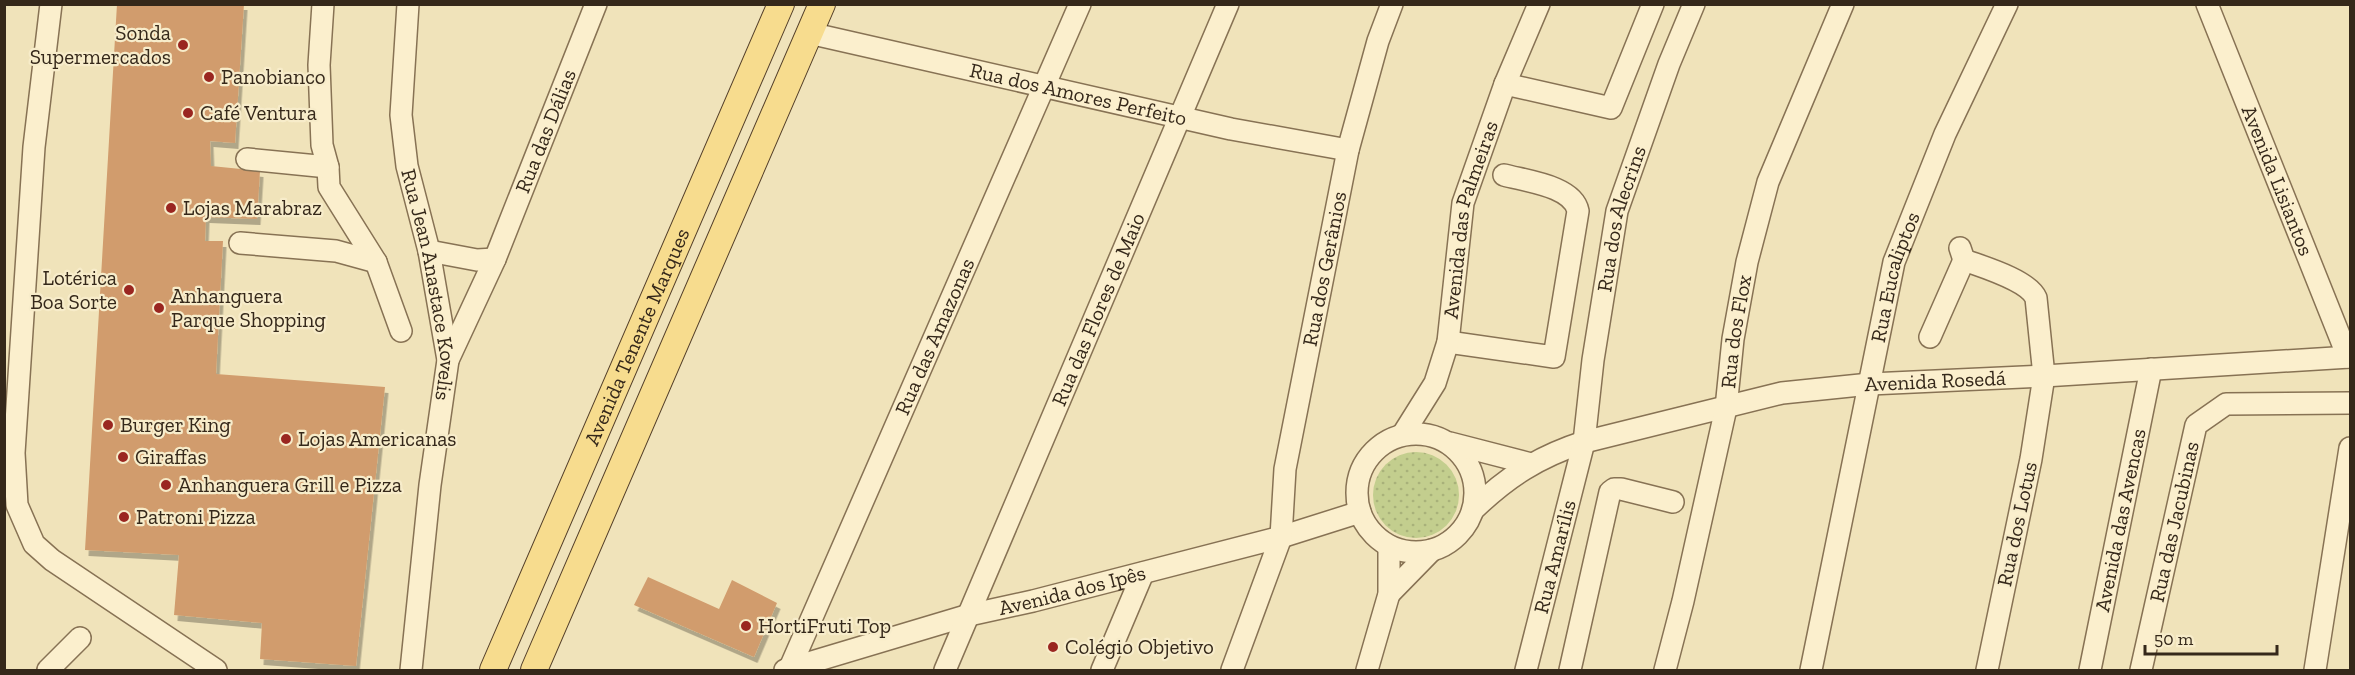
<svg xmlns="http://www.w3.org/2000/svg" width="2355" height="675" viewBox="0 0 2355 675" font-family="'Zilla Slab',serif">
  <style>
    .grass { fill: url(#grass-dots) }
    .building { fill: #d19c6d; filter: url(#shadow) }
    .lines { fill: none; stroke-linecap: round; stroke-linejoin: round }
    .minor-casing { stroke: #877254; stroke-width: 24 }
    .major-casing { stroke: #543f29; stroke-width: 28 }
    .minor { stroke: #fbefcd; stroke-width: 21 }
    .major { stroke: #f7dc8e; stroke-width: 26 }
    .poi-dot { fill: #9a2620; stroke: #f7ecca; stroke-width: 2 }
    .labels { text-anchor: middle; stroke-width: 4.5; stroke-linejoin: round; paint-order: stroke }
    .poi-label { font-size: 21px; fill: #35281a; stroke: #f7ecca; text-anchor: start }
    .street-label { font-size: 21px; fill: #35281a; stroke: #f7ecca }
  </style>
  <defs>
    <pattern id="grass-dots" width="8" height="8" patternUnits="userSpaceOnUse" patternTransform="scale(1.5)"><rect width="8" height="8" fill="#c3ce8e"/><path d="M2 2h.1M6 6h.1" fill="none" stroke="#a8b17a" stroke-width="1.8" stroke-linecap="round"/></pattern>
    <filter id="shadow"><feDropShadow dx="3.5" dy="6" stdDeviation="0" flood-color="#0004"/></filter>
  </defs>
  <rect width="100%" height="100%" fill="#f0e3ba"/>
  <circle class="grass" cx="1416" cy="495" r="43"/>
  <g class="building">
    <polygon points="117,4 244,4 235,143 210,141 211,166 260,171 257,219 206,217 205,241 223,241 216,374 385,387 356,666 260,659 262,623 174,615 179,555 85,550"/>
    <polygon points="648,577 719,609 732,580 777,603 754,657 634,605"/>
  </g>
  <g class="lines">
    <defs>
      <g id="minor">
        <polyline points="51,4 34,147 14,453 17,505 34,544 52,560 216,670"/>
        <polyline points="323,4 319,65 322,145 328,167 329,187 376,262 401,331"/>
        <path id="s1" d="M408 4 401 115 407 166 429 251 448 360 430 485 411 670"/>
        <path id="s2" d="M2207 4 2348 357"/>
        <path id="s3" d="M809 33 1231 129 1348 150"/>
        <polyline points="1505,84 1611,108 1653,4"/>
        <polyline points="247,159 328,167"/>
        <polyline points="240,243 336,251 376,262"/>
        <path d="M1960 248 1964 260C1983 267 2028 280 2036 298L2044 376 2031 459 1987 670"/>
        <polyline points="429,251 477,260 495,259"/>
        <polyline points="1930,337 1964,260"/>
        <path d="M1448 342 1554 357 1578 211C1573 186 1526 181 1504 175"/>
        <path id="s4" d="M448 360 495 259 596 4"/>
        <circle cx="1416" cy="493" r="59"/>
        <path id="s5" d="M1403 434 1435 383 1448 342 1463 203 1505 84 1539 4"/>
        <polyline points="1450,443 1531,464"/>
        <path id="s6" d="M1473 510C1507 477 1538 457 1584 442L1782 393 1870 384 2044 376 2350 357"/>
        <polyline points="1389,594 1432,550"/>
        <polyline points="48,670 80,638"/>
        <path id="s7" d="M785 670 969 615 1033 601 1281 537 1360 512"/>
        <path id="s8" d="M789 670 1080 4"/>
        <path id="s9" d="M945 670 1228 4"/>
        <polyline points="1102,670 1143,573"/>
        <path id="s10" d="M1232 670 1281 537 1285 469 1348 150 1378 41 1392 4"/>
        <polyline points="1367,670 1389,594 1389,546"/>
        <path id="s11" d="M1526 670 1584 442 1593 360 1617 211 1669 64 1694 4"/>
        <polyline points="1570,670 1610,492 1614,489 1621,489 1673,502"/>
        <path id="s12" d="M1665 670 1683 601 1726 408 1733 339 1747 262 1768 182 1843 4"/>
        <path id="s13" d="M1811 670 1894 262 1945 134 2007 4"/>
        <path id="s14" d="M2090 670 2151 369"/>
        <path id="s15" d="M2141 670 2196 425 2226 404 2350 403"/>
        <polyline points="2315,670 2350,448"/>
      </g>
      <g id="major">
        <path id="s16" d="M493 670 781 4"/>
        <polyline points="534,670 822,4"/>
      </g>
    </defs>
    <use href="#minor" class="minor-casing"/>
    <use href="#major" class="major-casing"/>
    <use href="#minor" class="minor"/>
    <use href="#major" class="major"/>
  </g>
  <g class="poi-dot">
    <circle cx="183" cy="45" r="6"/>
    <circle cx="209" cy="77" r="6"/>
    <circle cx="188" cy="113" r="6"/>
    <circle cx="171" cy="208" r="6"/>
    <circle cx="129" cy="290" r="6"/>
    <circle cx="159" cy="308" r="6"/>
    <circle cx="108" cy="425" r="6"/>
    <circle cx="286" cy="439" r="6"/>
    <circle cx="123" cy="457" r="6"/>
    <circle cx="166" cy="485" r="6"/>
    <circle cx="124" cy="517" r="6"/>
    <circle cx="746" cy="626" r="6"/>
    <circle cx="1053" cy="647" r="6"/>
  </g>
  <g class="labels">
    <g class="poi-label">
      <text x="171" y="40" text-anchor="end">Sonda<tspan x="171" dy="24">Supermercados</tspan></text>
      <text x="221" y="84">Panobianco</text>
      <text x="200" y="120">Café Ventura</text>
      <text x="183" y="215">Lojas Marabraz</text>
      <text x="117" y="285" text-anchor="end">Lotérica<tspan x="117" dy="24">Boa Sorte</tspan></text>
      <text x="171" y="303">Anhanguera<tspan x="171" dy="24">Parque Shopping</tspan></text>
      <text x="120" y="432">Burger King</text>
      <text x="298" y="446">Lojas Americanas</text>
      <text x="135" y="464">Giraffas</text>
      <text x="178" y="492">Anhanguera Grill e Pizza</text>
      <text x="136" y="524">Patroni Pizza</text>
      <text x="758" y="633">HortiFruti Top</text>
      <text x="1065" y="654">Colégio Objetivo</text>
    </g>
    <g class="street-label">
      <text dy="7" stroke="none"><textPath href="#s3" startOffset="276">Rua dos Amores Perfeito</textPath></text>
      <text dy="7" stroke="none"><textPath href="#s4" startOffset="249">Rua das Dálias</textPath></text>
      <text dy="7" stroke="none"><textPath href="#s2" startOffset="190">Avenida Lisiantos</textPath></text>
      <text dy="7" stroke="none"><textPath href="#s11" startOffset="462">Rua dos Alecrins</textPath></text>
      <text dy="7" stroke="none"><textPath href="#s5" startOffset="228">Avenida das Palmeiras</textPath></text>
      <text dy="7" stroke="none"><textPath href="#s10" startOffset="414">Rua dos Gerânios</textPath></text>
      <text dy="7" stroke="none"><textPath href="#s13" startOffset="402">Rua Eucaliptos</textPath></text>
      <text dy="7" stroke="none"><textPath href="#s1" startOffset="284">Rua Jean Anastace Kovelis</textPath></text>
      <text dy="7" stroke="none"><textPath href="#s9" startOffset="392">Rua das Flores de Maio</textPath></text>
      <text dy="7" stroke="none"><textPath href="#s12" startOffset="346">Rua dos Flox</textPath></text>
      <text dy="7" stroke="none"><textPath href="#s8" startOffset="364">Rua das Amazonas</textPath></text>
      <text dy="7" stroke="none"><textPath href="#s16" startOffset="363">Avenida Tenente Marques</textPath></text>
      <text dy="7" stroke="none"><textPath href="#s6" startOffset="489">Avenida Rosedá</textPath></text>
      <text dy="7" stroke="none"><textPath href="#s14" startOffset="153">Avenida das Avencas</textPath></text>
      <text dy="7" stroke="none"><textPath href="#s15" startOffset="152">Rua das Jacubinas</textPath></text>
      <text transform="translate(2017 524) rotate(-78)" y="7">Rua dos Lotus</text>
      <text dy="7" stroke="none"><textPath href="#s11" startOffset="117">Rua Amarílis</textPath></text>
      <text dy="7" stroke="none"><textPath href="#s7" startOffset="298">Avenida dos Ipês</textPath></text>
    </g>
  </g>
  <rect width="2355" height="675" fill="none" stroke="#35281a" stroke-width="12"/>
  <path d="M2145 645v9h132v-9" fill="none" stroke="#35281a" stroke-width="3"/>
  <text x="2154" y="645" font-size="18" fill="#35281a" stroke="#f7ecca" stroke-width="4.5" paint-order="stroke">50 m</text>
</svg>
